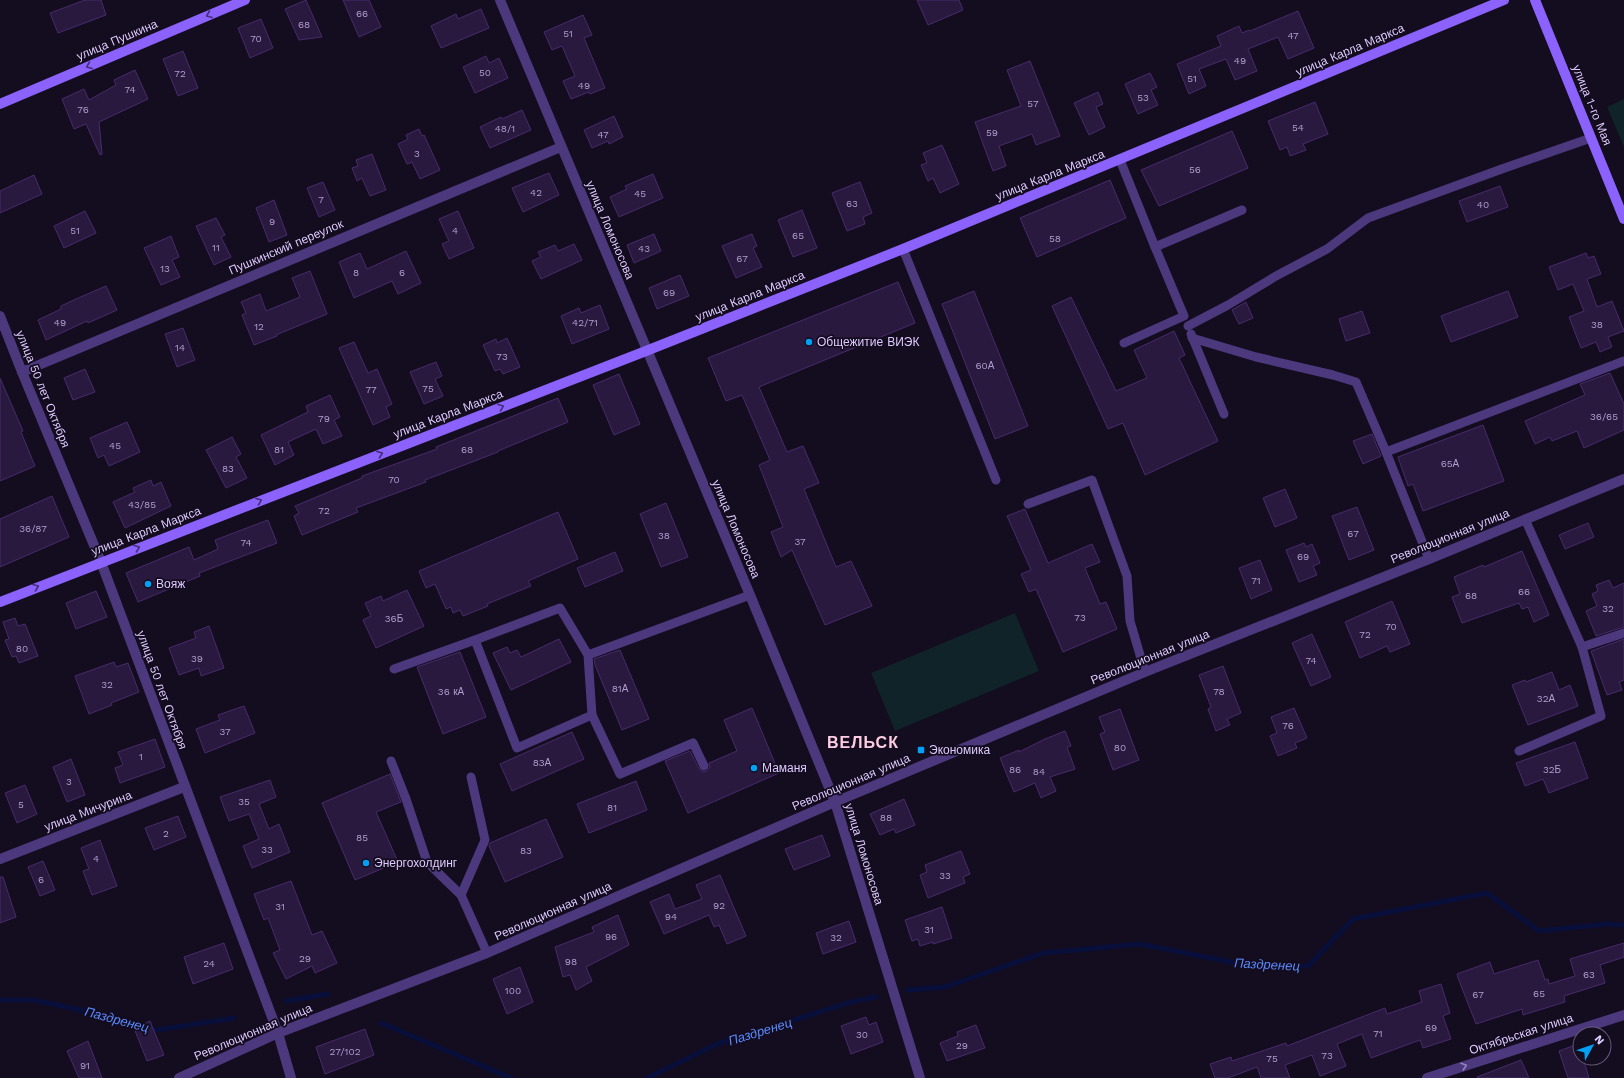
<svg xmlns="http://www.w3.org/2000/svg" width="1624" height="1078" viewBox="0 0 1624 1078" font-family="'Work Sans',sans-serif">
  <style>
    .green { fill: #0f2328 }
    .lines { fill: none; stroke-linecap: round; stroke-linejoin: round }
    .stream { stroke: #090f3b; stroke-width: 5 }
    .building { fill: #2a193f; stroke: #472b6b }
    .service { stroke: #4b387d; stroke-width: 9 }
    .minor { stroke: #4b387d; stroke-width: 10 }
    .tertiary { stroke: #4b387d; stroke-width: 10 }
    .secondary { stroke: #8c62fd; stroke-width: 10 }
    .oneway { stroke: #442e78 }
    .oneway2 { stroke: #9481be }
    .poi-dot { fill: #02a0f2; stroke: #140c1f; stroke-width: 1.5 }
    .labels { text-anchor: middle; stroke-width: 3.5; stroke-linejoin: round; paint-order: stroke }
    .number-label { font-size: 10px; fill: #b09ece }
    .street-label { font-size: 12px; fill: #ddcafe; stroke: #140c1f }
    .poi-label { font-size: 12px; fill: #ddcafe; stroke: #140c1f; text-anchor: start }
    .water-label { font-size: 13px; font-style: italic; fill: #5a8afd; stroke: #140c1f }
    .district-label { font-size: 16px; font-weight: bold; letter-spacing: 1px; fill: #fecce0; stroke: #140c1f }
  </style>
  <rect width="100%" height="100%" fill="#140c1f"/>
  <g class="green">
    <polygon points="1624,99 1624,147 1607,107"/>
    <polygon points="1015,613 1039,671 895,731 871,673"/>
  </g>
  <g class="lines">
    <g class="stream">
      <polyline points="907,990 945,987 1043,953 1140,944 1236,963 1308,966 1353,919 1487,893 1539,931 1607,924 1624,925"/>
      <polyline points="0,1000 33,1000 99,1014 157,1030 234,1018"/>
      <polyline points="286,1001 328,994"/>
      <polyline points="381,1023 511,1078"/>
      <polyline points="647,1078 717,1044 851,1002 876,997"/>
    </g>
  </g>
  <g class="building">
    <polygon points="85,0 101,0 106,15 58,33 50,13"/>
    <polygon points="306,0 322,37 299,40 285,9"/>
    <polygon points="343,0 369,0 381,27 359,37"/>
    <polygon points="917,0 959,0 963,10 928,25"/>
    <polygon points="481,9 489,28 441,48 431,26 456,14 458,19"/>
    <polygon points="1298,11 1314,48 1288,59 1278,37 1248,49 1257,71 1235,80 1226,59 1199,69 1206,86 1189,94 1177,64 1221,46 1217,36 1239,26 1242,33 1249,30 1250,31"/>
    <polygon points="583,15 592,35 584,38 605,88 590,94 589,92 571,99 563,81 575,76 562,46 552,50 544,32"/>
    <polygon points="261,19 273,48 250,58 238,28"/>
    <polygon points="183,51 198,88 178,96 163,59"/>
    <polygon points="486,56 489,63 499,58 508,78 475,93 463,67"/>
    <polygon points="1030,61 1060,136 1036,145 1032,134 999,146 1006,166 993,171 975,122 1021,106 1007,70"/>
    <polygon points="135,70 148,99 99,122 102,154 100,155 86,124 74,129 62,99 84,89 89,100 116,85 114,80"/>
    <polygon points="1150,73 1157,87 1151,90 1158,105 1138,114 1125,84"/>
    <polygon points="1098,92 1103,104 1096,107 1105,127 1089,135 1074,103"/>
    <polygon points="1315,102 1328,134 1303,144 1306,150 1290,156 1287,147 1280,150 1268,121"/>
    <polygon points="522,110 531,130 490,148 480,127 501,117 502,119"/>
    <polygon points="614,116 623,137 609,144 608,141 592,148 584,130"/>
    <polygon points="419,129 422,136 424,135 440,170 420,179 412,162 407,164 398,144 408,139 406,135"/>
    <polygon points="1232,131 1248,168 1159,206 1141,170"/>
    <polygon points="942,145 959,184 940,193 933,178 928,181 921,165 927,163 923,153"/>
    <polygon points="372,154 386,190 370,196 362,178 357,181 352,168 358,166 356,160"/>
    <polygon points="549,173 559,195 523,212 512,188"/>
    <polygon points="653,174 663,198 619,217 610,197 627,189 625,186"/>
    <polygon points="34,175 42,194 0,213 0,191"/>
    <polygon points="1110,180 1126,218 1037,257 1020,218"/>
    <polygon points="323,182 335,210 319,217 307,188"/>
    <polygon points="860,182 872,213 863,217 865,224 847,231 832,193"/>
    <polygon points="1500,186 1508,207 1467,222 1459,201"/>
    <polygon points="274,200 287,235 269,242 256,208"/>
    <polygon points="802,210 817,248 793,257 778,220"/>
    <polygon points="85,211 96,233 64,248 54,226"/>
    <polygon points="458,211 474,248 449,259 442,244 449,241 439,219"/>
    <polygon points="216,218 225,235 221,237 231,257 214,265 196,226"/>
    <polygon points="654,234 661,251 634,263 627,245"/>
    <polygon points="752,234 757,246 753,248 762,267 736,278 722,246"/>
    <polygon points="171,236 179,257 172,260 180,277 161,285 144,248"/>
    <polygon points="574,244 582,260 541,279 532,261 541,257 538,252 555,245 558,251"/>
    <polygon points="406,251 421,283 398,294 392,281 354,298 339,262 360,253 367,269"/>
    <polygon points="1586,253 1588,258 1594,256 1601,274 1587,279 1597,307 1612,301 1624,331 1608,337 1612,347 1600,352 1596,342 1581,348 1569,317 1584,311 1573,284 1558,290 1549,267"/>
    <polygon points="310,271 327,314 276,335 277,336 254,345 242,315 246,313 241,302 260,294 266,311 300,297 292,278"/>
    <polygon points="680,275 689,296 657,309 649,288"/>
    <polygon points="898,282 915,323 759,387 787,452 803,446 819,483 804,489 836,567 851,561 872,606 825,625 792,550 781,557 771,532 783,527 759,465 770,460 742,395 726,401 708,358"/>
    <polygon points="106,286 117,310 88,323 87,321 46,340 38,320 61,309 61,306 76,299"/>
    <polygon points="974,291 1028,426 995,439 942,304"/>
    <polygon points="1508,291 1518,317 1451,342 1441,316"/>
    <polygon points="1071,297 1116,391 1147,378 1134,350 1174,331 1185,355 1179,358 1218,441 1145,475 1123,423 1108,429 1052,306"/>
    <polygon points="1246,302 1253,318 1239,324 1232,310"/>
    <polygon points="600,305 609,329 572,344 561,316 579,308 581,313"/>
    <polygon points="1362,311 1370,333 1346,341 1339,319"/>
    <polygon points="183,328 195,360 177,367 165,334"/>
    <polygon points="507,338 520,367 503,374 500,369 495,371 483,345 496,339 497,343"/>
    <polygon points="354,342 368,373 377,369 392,404 386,407 390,417 373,425 339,348"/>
    <polygon points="436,362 442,376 435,379 443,396 424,404 410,372"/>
    <polygon points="85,369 95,392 73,400 64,378"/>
    <polygon points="1610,373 1624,404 1624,430 1584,448 1577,431 1552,441 1550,437 1535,444 1525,421 1585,395 1580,384"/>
    <polygon points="619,374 640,424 614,435 593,385"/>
    <polygon points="0,378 23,431 21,432 35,466 0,481"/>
    <polygon points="330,395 340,417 334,420 342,436 323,444 316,429 288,442 294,455 275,465 261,435 308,412 306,406"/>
    <polygon points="558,398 568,422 498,451 498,452 425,480 426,482 356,508 358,512 302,535 294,516 299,513 295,506 362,478 362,476 437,449 436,447"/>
    <polygon points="127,422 140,452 109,466 104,455 98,458 90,438"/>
    <polygon points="1483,425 1504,481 1423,511 1413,484 1408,486 1398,457"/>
    <polygon points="1372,434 1381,456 1363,464 1353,441"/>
    <polygon points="232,437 241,454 236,457 247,478 226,488 206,450"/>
    <polygon points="151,480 153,486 161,482 171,506 125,528 113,502 135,492 133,488"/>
    <polygon points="1285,489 1297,518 1275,527 1263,498"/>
    <polygon points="52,496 69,537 0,567 0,519"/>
    <polygon points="666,503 688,557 661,567 640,514"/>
    <polygon points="1357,507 1374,550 1349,560 1332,516"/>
    <polygon points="1025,509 1048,563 1092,544 1100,562 1085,568 1100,604 1106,602 1117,629 1063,652 1036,589 1029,592 1021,574 1031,570 1007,516"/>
    <polygon points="558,512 578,559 528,581 531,586 487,604 488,606 463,616 460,610 453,613 451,607 446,609 435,584 426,588 419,571"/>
    <polygon points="268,520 277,543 199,573 200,576 138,602 126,573 189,547 194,560 218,549 215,540"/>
    <polygon points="1588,523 1594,537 1565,549 1559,535"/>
    <polygon points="1304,543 1306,547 1312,544 1320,563 1313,566 1317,575 1299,582 1286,550"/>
    <polygon points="1522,551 1549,615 1534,622 1528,607 1522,609 1519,603 1462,623 1452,597 1460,594 1454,577 1483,565 1484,567"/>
    <polygon points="615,552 623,571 585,587 577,568"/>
    <polygon points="1260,560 1272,590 1251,599 1239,568"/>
    <polygon points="1609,580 1613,588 1624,583 1624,627 1596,636 1586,611 1597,606 1592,594 1598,591 1596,585"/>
    <polygon points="407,590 424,626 376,648 363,620 371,616 365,603 381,596 383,601"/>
    <polygon points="96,591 107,617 76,629 66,603"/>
    <polygon points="1392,601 1410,644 1390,652 1387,646 1360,658 1345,622"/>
    <polygon points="15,618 18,626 25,624 38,656 19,663 16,656 12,657 5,640 9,639 3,622"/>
    <polygon points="209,626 224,668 201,676 199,668 179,675 169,648 196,638 194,632"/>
    <polygon points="1312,634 1331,677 1311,686 1292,643"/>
    <polygon points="559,639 571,662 511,690 493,653 507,647 510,653 517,650 521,657"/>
    <polygon points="1624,639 1624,680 1619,682 1622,690 1607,695 1591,651"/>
    <polygon points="620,650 649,719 622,730 595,665 594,659"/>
    <polygon points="460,652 486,717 443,734 417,667"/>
    <polygon points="114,662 116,667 128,663 139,692 111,703 112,705 89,714 75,676"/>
    <polygon points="1223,666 1241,713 1227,719 1230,725 1216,731 1208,709 1211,707 1199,675"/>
    <polygon points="1552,672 1559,690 1570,685 1578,706 1528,725 1512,685 1525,680 1526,682"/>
    <polygon points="244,706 255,733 205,753 196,729 220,720 218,715"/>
    <polygon points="752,708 779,773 688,813 665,761 690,751 699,769 703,772 707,771 710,767 709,763 737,751 724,720"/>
    <polygon points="1294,708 1307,738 1295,743 1297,748 1278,756 1270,736 1277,733 1271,717"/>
    <polygon points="1120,709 1139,760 1113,770 1100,734 1105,732 1099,717"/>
    <polygon points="1065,731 1071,746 1067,747 1075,769 1050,777 1056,791 1041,798 1035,783 1014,792 1000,758 1019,750 1019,752 1045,739"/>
    <polygon points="572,732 584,759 512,791 500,764"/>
    <polygon points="155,739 165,767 120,783 115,768 123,765 118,752"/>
    <polygon points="1575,742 1588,778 1549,793 1543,779 1525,786 1516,763"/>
    <polygon points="71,759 85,795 67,802 53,767"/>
    <polygon points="390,774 401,802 376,812 398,862 355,880 322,803"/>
    <polygon points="270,780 276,797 259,804 269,829 279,824 290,852 252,868 243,846 259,839 249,814 229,821 220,797"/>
    <polygon points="636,781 647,810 589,833 577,804"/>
    <polygon points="25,785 37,814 17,823 5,793"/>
    <polygon points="904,799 915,825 896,833 894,829 880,835 870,814"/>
    <polygon points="178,816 186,837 154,850 145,828"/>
    <polygon points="546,819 563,857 505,882 489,846 490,843"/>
    <polygon points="822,835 830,856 794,870 785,849"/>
    <polygon points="100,840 117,886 92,895 83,871 89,869 81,848"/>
    <polygon points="961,851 970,874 963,877 965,883 928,898 920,875 927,872 925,865"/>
    <polygon points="43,861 55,890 40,896 28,867"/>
    <polygon points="720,875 746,936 727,944 719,925 714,927 709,915 664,934 650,902 669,894 675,909 702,899 696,885"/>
    <polygon points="0,877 3,877 16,917 0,923"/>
    <polygon points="291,881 312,935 322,931 337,963 315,973 312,966 286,979 273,953 280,950 268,918 264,920 254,894"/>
    <polygon points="942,907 952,938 933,944 933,942 920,946 918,939 912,941 905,920"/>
    <polygon points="618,915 629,945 586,967 592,981 576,990 570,975 563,977 555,947 594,932 592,927"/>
    <polygon points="849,921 856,942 823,954 816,933"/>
    <polygon points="224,943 233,969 193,984 184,957"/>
    <polygon points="1624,943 1624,957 1600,965 1605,983 1564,996 1565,1002 1523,1015 1522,1009 1476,1024 1458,978 1457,974 1490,962 1494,974 1538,960 1545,980 1548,979 1549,984 1575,976 1570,959"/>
    <polygon points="520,967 533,1002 507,1014 493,979"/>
    <polygon points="1441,984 1450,1013 1443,1016 1451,1039 1423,1048 1420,1040 1371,1058 1362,1034 1337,1044 1346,1066 1320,1076 1312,1055 1285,1065 1290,1078 1261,1078 1257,1067 1228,1078 1215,1078 1210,1064 1231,1057 1232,1061 1286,1043 1287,1046 1385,1008 1387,1014 1422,1002 1419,991"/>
    <polygon points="866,1017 869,1025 876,1022 883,1042 851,1054 841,1026"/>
    <polygon points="150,1021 164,1055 147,1061 134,1028"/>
    <polygon points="976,1025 985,1048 947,1061 940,1043 958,1036 957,1032"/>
    <polygon points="365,1029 374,1055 325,1074 316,1047"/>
    <polygon points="88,1041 102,1078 79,1078 67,1051"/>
    <polygon points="1578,1044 1580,1058 1583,1058 1589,1078 1568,1078 1559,1051"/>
    <polygon points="1521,1060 1529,1078 1477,1078 1477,1077"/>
  </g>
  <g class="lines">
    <g class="service">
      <polyline points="1120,160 1155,247"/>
      <polyline points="903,249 996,480"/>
      <polyline points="1188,326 1228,305 1276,276 1327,249 1368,218 1499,170 1591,138"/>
      <polyline points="1191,334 1224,414"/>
      <polyline points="1192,338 1256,357 1333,375 1356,382 1386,452"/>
      <polyline points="1124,343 1184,316 1155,247 1242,210"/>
      <polyline points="1028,504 1092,480 1127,576 1130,621 1145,672"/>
      <polyline points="1429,559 1386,452 1624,361"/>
      <polyline points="1582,647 1624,633"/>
      <polyline points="588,655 592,715 517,748 475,640 560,608 588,655 750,595"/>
      <polyline points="394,669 475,640"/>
      <polyline points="592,715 620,774 693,743 704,766"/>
      <polyline points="1519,751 1601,716 1582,647 1525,519"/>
      <polyline points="391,761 406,799 427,862 461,895"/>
      <polyline points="471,777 485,840 461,895 487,953"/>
    </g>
    <g class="minor">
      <polyline points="500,0 750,595 835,802 920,1078"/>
      <polyline points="22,372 561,147"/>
      <polyline points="101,562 278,1033 291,1078"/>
      <polyline points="0,859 184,787"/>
      <polyline points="1427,1078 1624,1015"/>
    </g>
    <g class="tertiary">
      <polyline points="0,316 22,372 101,562"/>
      <polyline points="179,1078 278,1033 487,953 835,802 1145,672 1429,559 1624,479"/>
    </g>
    <g class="secondary">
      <polyline points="1535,0 1624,219"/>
      <polyline points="0,104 245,0"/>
      <polyline points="0,602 646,351 903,249 1504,0"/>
    </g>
  </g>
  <defs><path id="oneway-chevron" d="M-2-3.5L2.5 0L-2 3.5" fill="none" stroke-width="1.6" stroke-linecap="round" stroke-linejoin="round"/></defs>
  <g class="oneway">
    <use href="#oneway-chevron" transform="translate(209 15) rotate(157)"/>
    <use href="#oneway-chevron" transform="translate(89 66) rotate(157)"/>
    <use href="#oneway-chevron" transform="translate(501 407) rotate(-21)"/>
    <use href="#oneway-chevron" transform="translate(380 454) rotate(-21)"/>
    <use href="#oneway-chevron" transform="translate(259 501) rotate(-21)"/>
    <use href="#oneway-chevron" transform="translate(137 548) rotate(-21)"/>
    <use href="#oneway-chevron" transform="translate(36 587) rotate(-21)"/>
  </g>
  <use class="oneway2" href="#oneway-chevron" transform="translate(1464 1066) rotate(-18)"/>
  <g class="poi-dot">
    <circle cx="809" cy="342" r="4"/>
    <circle cx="148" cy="584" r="4"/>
    <rect x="917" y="746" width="8" height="8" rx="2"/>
    <circle cx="754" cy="768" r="4"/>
    <circle cx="366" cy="863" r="4"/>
  </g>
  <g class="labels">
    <g class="number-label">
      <text x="362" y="17">66</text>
      <text x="304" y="28">68</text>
      <text x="568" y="37">51</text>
      <text x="1293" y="39">47</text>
      <text x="256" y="42">70</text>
      <text x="1240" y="64">49</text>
      <text x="485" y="76">50</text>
      <text x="180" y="77">72</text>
      <text x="1192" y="82">51</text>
      <text x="584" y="89">49</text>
      <text x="130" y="93">74</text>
      <text x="1143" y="101">53</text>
      <text x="1033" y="107">57</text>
      <text x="83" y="113">76</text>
      <text x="1298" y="131">54</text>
      <text x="505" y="132">48/1</text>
      <text x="992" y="136">59</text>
      <text x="603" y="138">47</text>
      <text x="417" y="157">3</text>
      <text x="1195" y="173">56</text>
      <text x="536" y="196">42</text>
      <text x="640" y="197">45</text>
      <text x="321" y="203">7</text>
      <text x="852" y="207">63</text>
      <text x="1483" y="208">40</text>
      <text x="272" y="225">9</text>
      <text x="75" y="234">51</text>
      <text x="455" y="234">4</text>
      <text x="798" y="239">65</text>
      <text x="1055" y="242">58</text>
      <text x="216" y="251">11</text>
      <text x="644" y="252">43</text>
      <text x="742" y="262">67</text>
      <text x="165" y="272">13</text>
      <text x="356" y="276">8</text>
      <text x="402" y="276">6</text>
      <text x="669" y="296">69</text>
      <text x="60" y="326">49</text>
      <text x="585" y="326">42/71</text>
      <text x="1597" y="328">38</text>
      <text x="259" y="330">12</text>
      <text x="180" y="351">14</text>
      <text x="502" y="360">73</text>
      <text x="985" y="369">60А</text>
      <text x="428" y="392">75</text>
      <text x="371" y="393">77</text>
      <text x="1604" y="420">36/65</text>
      <text x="324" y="422">79</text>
      <text x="115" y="449">45</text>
      <text x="279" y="453">81</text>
      <text x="467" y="453">68</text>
      <text x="1450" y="467">65А</text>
      <text x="228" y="472">83</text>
      <text x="394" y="483">70</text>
      <text x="142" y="508">43/85</text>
      <text x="324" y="514">72</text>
      <text x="33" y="532">36/87</text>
      <text x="1353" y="537">67</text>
      <text x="664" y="539">38</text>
      <text x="800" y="545">37</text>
      <text x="246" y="546">74</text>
      <text x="1303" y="560">69</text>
      <text x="1256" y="584">71</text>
      <text x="1524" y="595">66</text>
      <text x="1471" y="599">68</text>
      <text x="1608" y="612">32</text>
      <text x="1080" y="621">73</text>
      <text x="394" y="622">36Б</text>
      <text x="1391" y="630">70</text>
      <text x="1365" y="638">72</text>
      <text x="22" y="652">80</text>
      <text x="197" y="662">39</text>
      <text x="1311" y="664">74</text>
      <text x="107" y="688">32</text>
      <text x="620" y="692">81А</text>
      <text x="451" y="695">36 кА</text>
      <text x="1219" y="695">78</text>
      <text x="1546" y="702">32А</text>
      <text x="1288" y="729">76</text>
      <text x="225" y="735">37</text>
      <text x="1120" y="751">80</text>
      <text x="141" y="760">1</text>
      <text x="542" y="766">83А</text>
      <text x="1015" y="773">86</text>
      <text x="1552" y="773">32Б</text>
      <text x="1039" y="775">84</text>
      <text x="69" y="785">3</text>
      <text x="244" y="805">35</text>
      <text x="21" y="808">5</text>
      <text x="612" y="811">81</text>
      <text x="886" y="821">88</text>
      <text x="166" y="837">2</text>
      <text x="362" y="841">85</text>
      <text x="267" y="853">33</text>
      <text x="526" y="854">83</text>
      <text x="96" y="862">4</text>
      <text x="945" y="879">33</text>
      <text x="41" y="883">6</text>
      <text x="719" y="909">92</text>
      <text x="280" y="910">31</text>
      <text x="671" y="920">94</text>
      <text x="929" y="933">31</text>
      <text x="611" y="940">96</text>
      <text x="836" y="941">32</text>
      <text x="305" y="962">29</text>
      <text x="571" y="965">98</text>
      <text x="209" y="967">24</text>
      <text x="1589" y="978">63</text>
      <text x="513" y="994">100</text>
      <text x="1539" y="997">65</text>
      <text x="1478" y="998">67</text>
      <text x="1431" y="1031">69</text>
      <text x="1378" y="1037">71</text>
      <text x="862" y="1038">30</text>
      <text x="962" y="1049">29</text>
      <text x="345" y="1055">27/102</text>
      <text x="1327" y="1059">73</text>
      <text x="1272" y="1062">75</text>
      <text x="85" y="1069">91</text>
    </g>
    <g class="street-label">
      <text transform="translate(117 40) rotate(-23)" y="4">улица Пушкина</text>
      <text transform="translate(1350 50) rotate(-23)" y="4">улица Карла Маркса</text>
      <text transform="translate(1592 105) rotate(68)" y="4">улица 1-го Мая</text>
      <text transform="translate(1050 175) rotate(-22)" y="4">улица Карла Маркса</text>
      <text transform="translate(610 230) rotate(67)" y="4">улица Ломоносова</text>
      <text transform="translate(286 247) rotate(-23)" y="4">Пушкинский переулок</text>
      <text transform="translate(750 296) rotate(-22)" y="4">улица Карла Маркса</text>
      <text transform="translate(43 389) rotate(68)" y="4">улица 50 лет Октября</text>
      <text transform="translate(448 414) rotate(-21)" y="4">улица Карла Маркса</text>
      <text transform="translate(736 529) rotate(67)" y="4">улица Ломоносова</text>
      <text transform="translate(146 531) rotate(-21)" y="4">улица Карла Маркса</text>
      <text transform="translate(1450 536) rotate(-22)" y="4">Революционная улица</text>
      <text transform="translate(1150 657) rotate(-22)" y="4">Революционная улица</text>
      <text transform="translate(162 690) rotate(70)" y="4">улица 50 лет Октября</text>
      <text transform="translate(851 782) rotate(-23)" y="4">Революционная улица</text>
      <text transform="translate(88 811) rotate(-21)" y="4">улица Мичурина</text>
      <text transform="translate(864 854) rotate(73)" y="4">улица Ломоносова</text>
      <text transform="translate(553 911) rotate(-24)" y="4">Революционная улица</text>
      <text transform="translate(253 1032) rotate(-23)" y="4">Революционная улица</text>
      <text transform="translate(1521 1034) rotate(-18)" y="4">Октябрьская улица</text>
    </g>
    <g class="poi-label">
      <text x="817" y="346">Общежитие ВИЭК</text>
      <text x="156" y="588">Вояж</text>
      <text x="929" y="754">Экономика</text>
      <text x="762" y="772">Маманя</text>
      <text x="374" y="867">Энергохолдинг</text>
    </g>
    <g class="water-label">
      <text transform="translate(1267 964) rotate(3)" y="5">Паздренец</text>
      <text transform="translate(117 1019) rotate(15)" y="5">Паздренец</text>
      <text transform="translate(760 1031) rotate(-17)" y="5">Паздренец</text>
    </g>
    <g class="district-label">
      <text x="863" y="748">ВЕЛЬСК</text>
    </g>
  </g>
  <g transform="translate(1592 1046) rotate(50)"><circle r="19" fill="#140c1f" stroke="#645878"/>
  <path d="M0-3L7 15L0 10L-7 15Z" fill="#02a0f2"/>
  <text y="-6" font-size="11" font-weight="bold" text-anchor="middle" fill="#ddcafe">N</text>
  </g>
</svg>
